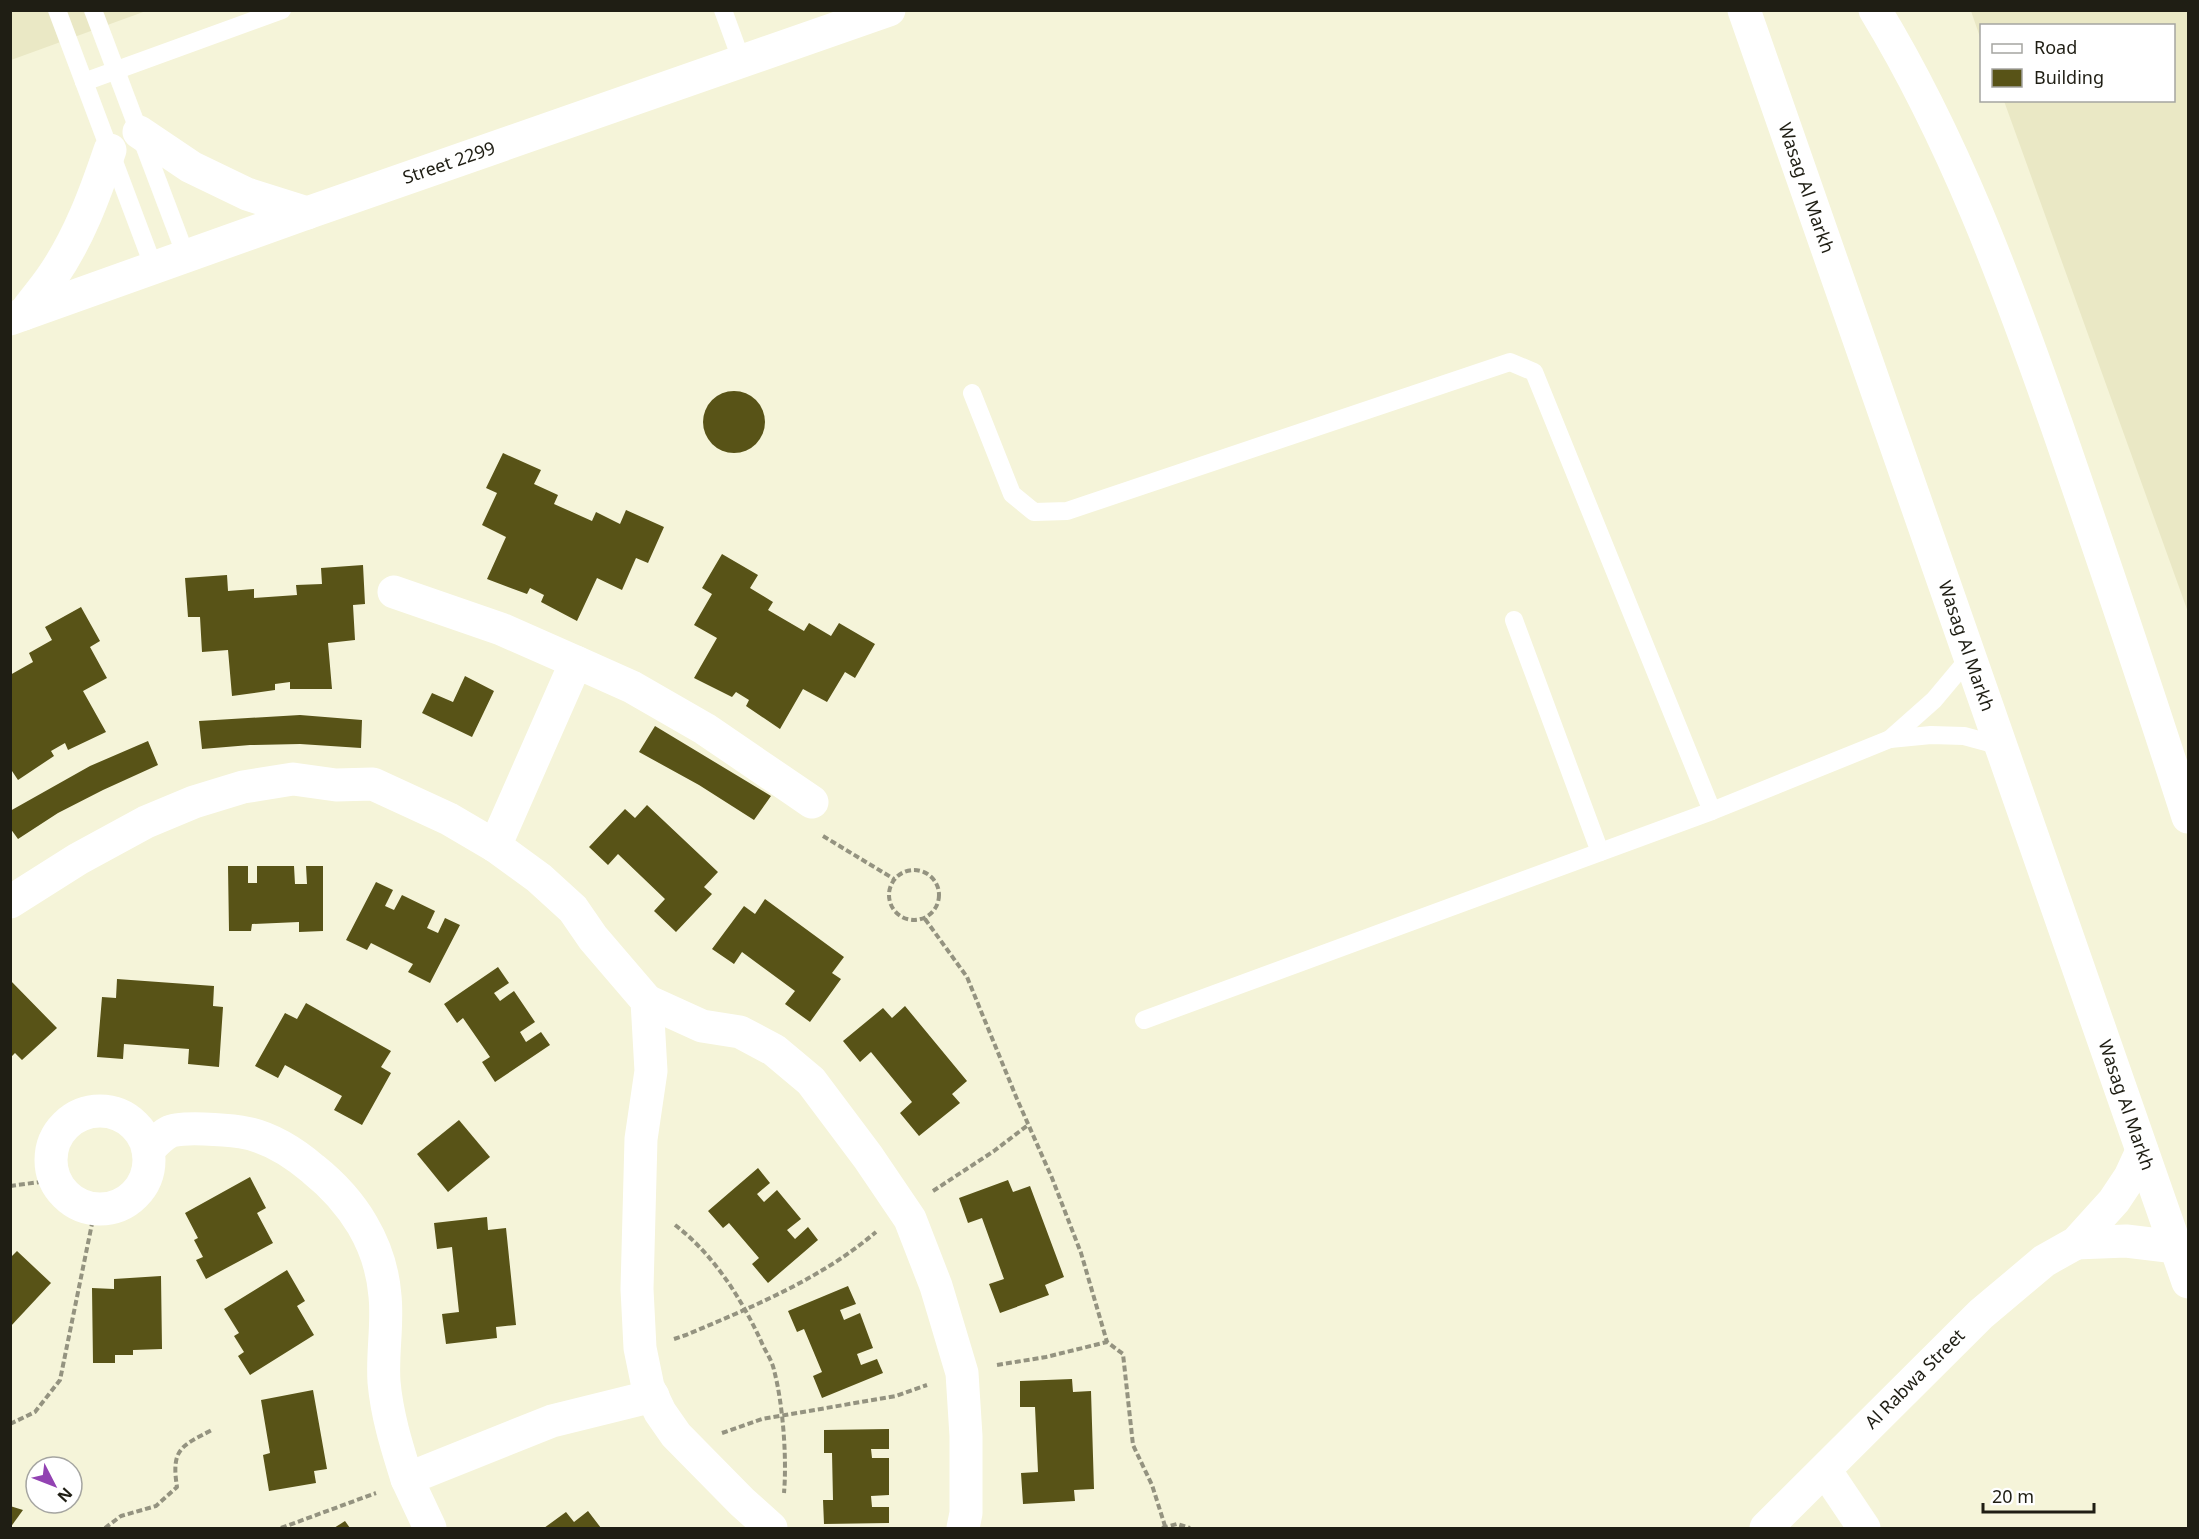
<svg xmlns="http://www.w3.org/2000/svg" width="2199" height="1539" viewBox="0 0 2199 1539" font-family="'Noto Sans',sans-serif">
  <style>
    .built { fill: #eae8c5 }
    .building { fill: #585317 }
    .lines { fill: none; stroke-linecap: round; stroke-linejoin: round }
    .path { stroke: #949380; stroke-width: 4; stroke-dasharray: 6 3; stroke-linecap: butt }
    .lane { stroke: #fff; stroke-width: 18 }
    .street { stroke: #fff; stroke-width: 33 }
    .secondary { stroke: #fff; stroke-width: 33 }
    .labels { text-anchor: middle; stroke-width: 6; stroke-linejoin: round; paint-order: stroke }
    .street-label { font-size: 18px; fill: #1f1e14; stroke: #fff }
  </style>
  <rect width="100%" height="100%" fill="#f5f4d9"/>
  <g class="built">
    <polygon points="11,11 146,11 11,60"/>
    <polygon points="1971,11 2188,11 2188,612 2004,101 2174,100 2174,26 1982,26 1981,40"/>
  </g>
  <g class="building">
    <circle cx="734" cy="422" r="31"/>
    <polygon points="503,453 541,470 534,484 558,495 554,504 592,521 596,512 620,524 626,510 664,527 648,563 636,558 622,590 597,578 577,621 541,602 544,595 530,588 527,594 487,579 506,537 482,525 497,493 486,488"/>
    <polygon points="722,554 758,575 750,588 773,602 768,610 804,631 809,623 831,636 839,623 875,644 855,678 845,672 827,702 803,689 780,729 746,706 749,700 736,692 732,697 694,678 717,638 694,625 712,594 702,588"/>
    <polygon points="363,565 365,604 353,605 355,640 328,643 332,689 290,689 290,682 275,684 275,690 232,696 228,650 202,652 200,617 188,617 185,578 227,575 228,591 254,589 254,598 297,595 296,585 322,584 321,568"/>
    <polygon points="81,607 100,641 90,647 107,678 83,691 106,732 68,750 65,743 51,751 54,756 18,780 10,768 10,675 33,662 29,653 52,640 45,627"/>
    <polygon points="465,676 494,691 472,737 422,713 432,693 453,702"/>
    <polygon points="300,715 362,720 361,748 300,744 250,745 202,749 199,721"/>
    <polygon points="655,726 771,796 754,820 699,785 639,752"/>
    <polygon points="148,741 158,765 103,790 58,813 18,839 10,828 10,811 90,766"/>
    <polygon points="647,805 718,872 704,887 712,894 676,932 654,911 665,899 618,854 608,865 589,847 625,809 635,818"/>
    <polygon points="228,866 248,866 248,883 257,883 257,866 294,866 295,884 307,884 306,866 323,866 323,931 299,932 299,922 252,924 251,931 229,931"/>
    <polygon points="376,882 393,890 385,906 394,910 402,895 435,911 427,928 438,933 445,918 460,925 430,983 408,972 413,964 371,943 367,950 346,940"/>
    <polygon points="765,899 844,957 832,973 841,979 810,1022 785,1004 795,991 742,952 734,964 712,949 744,906 755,914"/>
    <polygon points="498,967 509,983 494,993 500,1001 514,991 535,1022 520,1032 526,1042 541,1032 550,1045 495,1082 482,1062 490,1057 463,1018 457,1023 444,1004"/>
    <polygon points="117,979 214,986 213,1006 223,1007 219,1067 188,1064 189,1049 124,1044 123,1059 97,1057 102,997 116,998"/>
    <polygon points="10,980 57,1028 22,1060 15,1053 10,1058"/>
    <polygon points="306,1003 391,1051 381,1067 391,1073 362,1125 334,1110 342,1096 285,1065 278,1078 255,1066 285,1013 297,1019"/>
    <polygon points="905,1006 967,1081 952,1094 960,1103 919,1136 900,1113 912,1102 871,1052 860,1062 843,1041 883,1008 892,1018"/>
    <polygon points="459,1120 490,1157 448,1192 417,1154"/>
    <polygon points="758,1168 770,1183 757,1194 764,1202 777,1190 801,1219 787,1230 795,1239 808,1227 818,1240 768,1283 752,1264 759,1258 729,1223 723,1228 708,1211"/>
    <polygon points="250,1177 266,1208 257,1213 273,1243 206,1279 196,1260 203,1257 194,1240 198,1238 185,1213"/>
    <polygon points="1008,1180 1013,1192 1030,1186 1064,1277 1045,1285 1049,1295 1000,1313 989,1284 1004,1279 982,1218 968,1223 959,1198"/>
    <polygon points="487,1217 488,1230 506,1228 516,1325 496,1327 497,1338 446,1344 442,1314 459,1312 452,1247 437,1249 434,1223"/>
    <polygon points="17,1251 51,1283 10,1327 10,1258"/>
    <polygon points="287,1270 305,1301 297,1306 314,1335 250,1375 238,1356 244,1352 234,1336 239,1333 224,1309"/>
    <polygon points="161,1276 162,1349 133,1350 133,1355 115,1355 115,1363 93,1363 92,1288 114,1289 114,1279"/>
    <polygon points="848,1286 856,1304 840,1310 844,1320 860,1313 873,1348 857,1354 861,1365 877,1359 883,1373 822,1398 813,1376 822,1372 804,1329 797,1332 788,1311"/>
    <polygon points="1072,1379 1073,1392 1091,1391 1094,1489 1074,1490 1075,1501 1023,1504 1021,1473 1038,1472 1035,1407 1020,1407 1020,1381"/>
    <polygon points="313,1390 327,1469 314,1471 316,1483 269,1491 263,1455 270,1453 261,1400"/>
    <polygon points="889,1429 889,1449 871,1449 872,1458 889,1458 889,1495 871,1496 872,1507 889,1507 889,1523 824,1524 823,1500 833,1500 832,1453 824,1453 824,1430"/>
    <polygon points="10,1506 23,1510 10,1528"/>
    <polygon points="588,1511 601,1528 544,1528 566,1512 574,1522"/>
    <polygon points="345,1521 350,1528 334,1528"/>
  </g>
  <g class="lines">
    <g class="path">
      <polyline points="823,836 894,879"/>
      <circle cx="914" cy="895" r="25"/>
      <polyline points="925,919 967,977 1017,1099 1052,1178 1081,1253 1107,1342"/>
      <polyline points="10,1186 55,1180"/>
      <polyline points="933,1191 994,1151 1028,1125"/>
      <path d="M675 1225C714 1255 741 1298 761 1341 765 1351 772 1360 774 1370 783 1404 787 1458 784 1493"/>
      <path d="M674 1339 686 1335C752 1307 821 1279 876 1232"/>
      <polyline points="997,1365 1046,1357 1107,1342 1123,1354 1133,1445 1152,1485 1165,1526"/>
      <polyline points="10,1424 35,1412 60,1380 95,1209"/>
      <polyline points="722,1433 762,1419 896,1396 927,1385"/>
      <path d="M105 1528 121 1516 156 1506 177 1487C171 1449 181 1446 212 1430"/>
      <polyline points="281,1528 376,1493"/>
      <polyline points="1162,1528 1177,1524 1190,1528"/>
    </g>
    <g class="lane">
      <polyline points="57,10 154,268"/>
      <polyline points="93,10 186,256"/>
      <polyline points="723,10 742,62"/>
      <polyline points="84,82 282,10"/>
      <polyline points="972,393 1012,494 1034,512 1067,511 1510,362 1534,372 1712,811"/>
      <polyline points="1514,620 1600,852"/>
      <polyline points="1890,739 1934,700 1970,657"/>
      <polyline points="1144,1020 1712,811 1890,739 1931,735 1964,736 2001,746"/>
    </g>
    <g class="street">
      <polyline points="139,132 191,167 247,194 307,213"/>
      <path d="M24 314C33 301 44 289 52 277 79 238 95 194 110 150"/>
      <polyline points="10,319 307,213 889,10"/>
      <polyline points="394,592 501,629 576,662"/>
      <polyline points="495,846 576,662 632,687 705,729 812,802"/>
      <polyline points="10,902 78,859 146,822 194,802 243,787 293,779 336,785 373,784 449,819 495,846 539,878 573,909 593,938 647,1001 651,1071 641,1139 637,1289 640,1348 648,1387 660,1412 676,1435 742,1502 771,1528"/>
      <polyline points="647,1001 702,1026 740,1032 774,1050 811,1081 868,1157 910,1219 936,1286 962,1373 966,1436 966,1513 963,1528"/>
      <circle cx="100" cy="1160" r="49"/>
      <path d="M148 1150C154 1144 161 1136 169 1132 180 1126 227 1130 241 1132 267 1136 293 1152 313 1169 353 1201 381 1244 385 1296 388 1324 382 1353 384 1382 387 1416 397 1447 407 1479"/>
      <polyline points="2076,1243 2126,1241 2176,1247"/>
      <polyline points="1825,1470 1864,1528"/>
      <polyline points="430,1528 407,1479 552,1421 653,1396"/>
      <polyline points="1766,1528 1981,1314 2044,1261 2076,1243 2114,1201 2130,1177 2142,1151"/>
    </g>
    <g class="secondary">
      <polyline points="1744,10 2188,1282"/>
      <path d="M1875 10C1954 140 2007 283 2057 426 2102 556 2146 686 2188 817"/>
    </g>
  </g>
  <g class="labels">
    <g class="street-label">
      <text transform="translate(449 163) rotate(-19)" y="6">Street 2299</text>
      <text transform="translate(1806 188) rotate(71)" y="6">Wasag Al Markh</text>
      <text transform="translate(1966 646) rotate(71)" y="6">Wasag Al Markh</text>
      <text transform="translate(2126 1105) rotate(71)" y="6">Wasag Al Markh</text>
      <text transform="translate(1915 1379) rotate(-45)" y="6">Al Rabwa Street</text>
    </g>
  </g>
  <rect width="2199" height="1539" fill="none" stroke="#1f1e14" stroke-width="24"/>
  <rect x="1980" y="24" width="195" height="78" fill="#ffffff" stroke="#a5a5a1" stroke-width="1.5"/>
  <rect x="1992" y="44" width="30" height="9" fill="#ffffff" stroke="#a5a5a1" stroke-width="1.5"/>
  <text x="2034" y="54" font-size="18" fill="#1f1e14">Road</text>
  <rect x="1992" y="69" width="30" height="18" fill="#585317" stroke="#a5a5a1" stroke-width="1.5"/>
  <text x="2034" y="84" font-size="18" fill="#1f1e14">Building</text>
  <g transform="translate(54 1485) rotate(132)"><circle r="28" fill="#ffffff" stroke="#a5a5a1" stroke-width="1.5"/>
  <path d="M0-4.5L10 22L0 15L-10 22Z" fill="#9242b2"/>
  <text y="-9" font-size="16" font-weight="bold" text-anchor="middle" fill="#1f1e14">N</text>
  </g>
  <path d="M1983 1503v9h111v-9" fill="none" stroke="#1f1e14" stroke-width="3"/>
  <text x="1992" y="1503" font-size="18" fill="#1f1e14" stroke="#ffffff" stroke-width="4.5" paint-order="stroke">20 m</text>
</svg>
